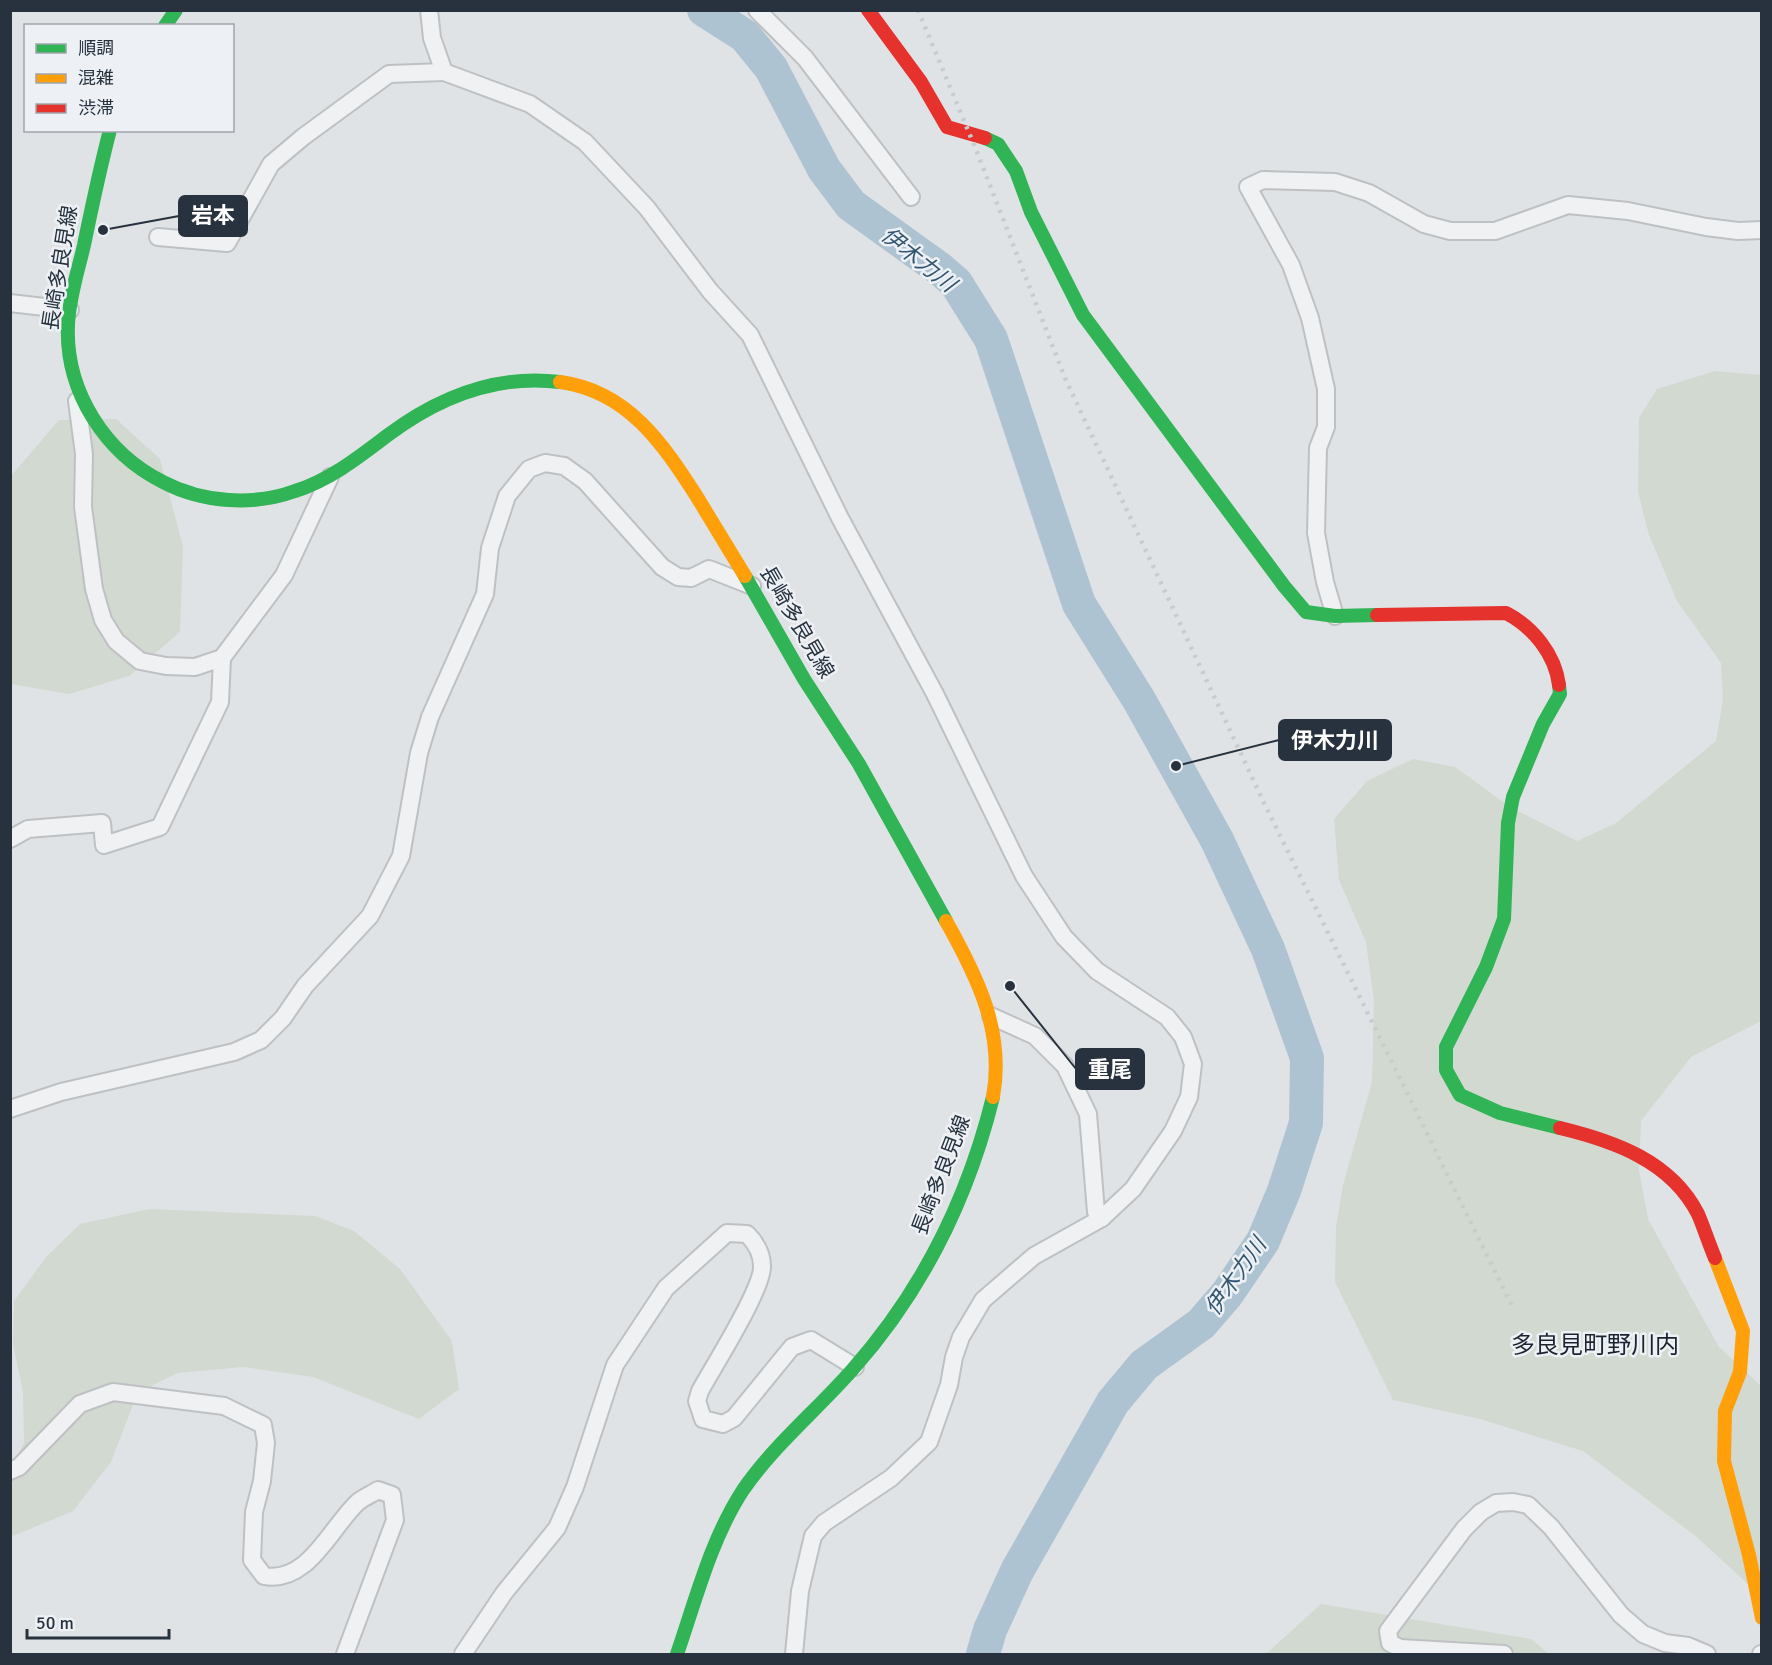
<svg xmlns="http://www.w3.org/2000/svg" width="1772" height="1665" viewBox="0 0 1772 1665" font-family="Signika,'Noto Sans JP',sans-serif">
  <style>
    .green { fill: #d2d9d0 }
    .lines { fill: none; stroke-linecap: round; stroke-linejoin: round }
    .river { stroke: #aec3d1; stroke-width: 34 }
    .street-casing { stroke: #bec1c3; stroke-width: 20 }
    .street { stroke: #eff1f2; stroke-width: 16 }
    .fast { stroke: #30b455; stroke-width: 14 }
    .slow { stroke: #ff9f0a; stroke-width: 14 }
    .jam { stroke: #e5322d; stroke-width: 14 }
    .rail { stroke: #c9cbcd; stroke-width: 4.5; stroke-dasharray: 3 6; stroke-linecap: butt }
    .labels { text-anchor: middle; stroke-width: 5; stroke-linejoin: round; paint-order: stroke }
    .street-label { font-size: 21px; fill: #27323e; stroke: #edf1f5 }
    .water-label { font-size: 22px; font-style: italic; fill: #325671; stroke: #edf1f5 }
    .quarter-label { font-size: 24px; fill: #1a232f; stroke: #edf1f5 }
    .leader { fill: none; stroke: #27323e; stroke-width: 2 }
    .callout-dot { fill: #27323e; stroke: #edf1f5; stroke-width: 2 }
    .callout { fill: #27323e; stroke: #27323e; stroke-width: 2 }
    .callout-label { font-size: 22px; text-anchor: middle; font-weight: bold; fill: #fff }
  </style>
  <rect width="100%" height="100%" fill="#e0e3e5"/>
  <g class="green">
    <polygon points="1715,371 1761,375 1761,1021 1691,1057 1641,1121 1639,1170 1648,1219 1682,1281 1719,1347 1761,1386 1761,1596 1698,1538 1583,1451 1480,1419 1393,1400 1335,1282 1336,1227 1343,1185 1372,1082 1374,1001 1366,942 1339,880 1334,819 1367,781 1413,759 1455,767 1510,807 1577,841 1616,823 1716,741 1723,699 1721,663 1677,601 1649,535 1638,492 1639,418 1657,389"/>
    <polygon points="116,419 160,459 183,547 180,632 129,676 69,694 11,684 11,476 59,420"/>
    <polygon points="149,1209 315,1216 354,1231 400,1269 452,1341 459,1389 419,1419 313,1377 243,1367 178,1373 138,1392 111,1462 73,1511 13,1536 10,1534 10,1469 24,1443 23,1392 13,1344 14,1301 46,1257 80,1224"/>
    <polygon points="1321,1604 1531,1639 1549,1654 1266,1654"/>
  </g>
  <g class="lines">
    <polyline class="river" points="704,10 745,36 771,68 824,169 851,205 940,269 956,283 991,339 1079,604 1139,700 1217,840 1268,949 1307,1058 1306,1123 1284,1191 1263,1241 1227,1294 1201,1324 1144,1365 1113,1402 1017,1571 990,1630 983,1654"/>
    <defs>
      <g id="street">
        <polyline points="429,10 432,38 444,72 530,104 585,142 647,208 710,291 750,335 840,518 935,694 1024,876 1064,937 1097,971 1167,1017 1183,1037 1193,1064 1189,1097 1173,1131 1133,1189 1102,1218 1034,1256 983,1300 961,1337 954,1357 949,1385 929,1442 891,1478 824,1523 813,1536 800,1591 794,1654"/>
        <polyline points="757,10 805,58 911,197"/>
        <polyline points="158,237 227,243 271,164 303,137 389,74 444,72"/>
        <polyline points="10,303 70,310"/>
        <polyline points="77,401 84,454 83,507 94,589 103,620 116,641 140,661 166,666 195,667 222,658 284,575 330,477"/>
        <polyline points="1335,616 1325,582 1316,533 1318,448 1326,427 1326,389 1310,318 1291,265 1248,187 1263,180 1335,182 1369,193 1424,224 1450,231 1495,231 1568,205 1628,211 1706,227 1738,231 1762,230"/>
        <polyline points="10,839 28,829 102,823 104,845 160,827 220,702 222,658"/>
        <polyline points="991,1016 1035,1036 1065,1066 1088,1114 1096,1212 1102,1218"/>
        <polyline points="10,1109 61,1092 234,1052 261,1040 283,1018 305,986 370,916 401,856 419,753 430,717 485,594 490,548 507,496 529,469 545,463 564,466 585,481 662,567 678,577 691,578 709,569 752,586"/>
        <path d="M10 1471 19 1467 80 1404 113 1392 224 1406 263 1425 266 1443 262 1481 254 1512 252 1560 264 1576C308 1584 330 1528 358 1502 364 1497 372 1494 378 1490L392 1495 395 1520 345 1654"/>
        <path d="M463 1654 504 1593 557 1528 575 1487 615 1365 666 1288 727 1233 747 1234C756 1243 762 1253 762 1266 763 1289 713 1367 700 1391L697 1401 703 1419 723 1424 734 1418 792 1347 811 1340 855 1367"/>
        <polyline points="1504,1654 1400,1648 1390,1643 1388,1631 1464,1529 1481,1512 1496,1503 1513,1502 1528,1505 1551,1527 1621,1615 1643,1634 1665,1643 1688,1646 1707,1654"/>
        <polyline points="1761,1654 1762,1654"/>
      </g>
    </defs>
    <use href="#street" class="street-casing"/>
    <use href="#street" class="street"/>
    <g class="fast">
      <polyline points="165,26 176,10"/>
      <path d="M110 130C100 168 92 206 84 245 78 271 69 298 68 325 65 391 105 453 163 482 203 503 254 506 295 491 330 480 359 457 388 435 439 397 496 374 560 382"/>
      <polyline points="985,138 998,144 1016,171 1031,212 1083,315 1284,586 1306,612 1335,616 1377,615"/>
      <polyline points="745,576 804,679 859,764 946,921"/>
      <polyline points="1559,685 1560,694 1543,724 1513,797 1508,823 1504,919 1486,967 1446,1047 1446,1070 1460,1095 1500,1113 1560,1128"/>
      <path d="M677 1654C696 1599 711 1539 743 1490 774 1445 817 1410 853 1369 922 1291 968 1198 993 1097"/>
    </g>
    <g class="slow">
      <path d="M560 382C628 391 663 444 697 497 713 523 729 550 745 576"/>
      <path d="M946 921C977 976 1005 1032 993 1097"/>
      <polyline points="1715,1258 1743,1331 1740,1372 1725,1411 1724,1461 1749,1555 1762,1618"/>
    </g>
    <g class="jam">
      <polyline points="868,10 921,82 947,127 985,138"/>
      <path d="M1377 615 1506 613C1533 627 1555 654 1559 685"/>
      <path d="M1560 1128C1614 1141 1671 1161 1698 1214 1704 1228 1709 1244 1715 1258"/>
    </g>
    <polyline class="rail" points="918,10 977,152 1065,378 1264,803 1512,1306"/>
  </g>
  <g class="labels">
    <g class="street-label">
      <text transform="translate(60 268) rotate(-81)" y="7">長崎多良見線</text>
      <text transform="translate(797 622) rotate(60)" y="7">長崎多良見線</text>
      <text transform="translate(941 1175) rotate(-69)" y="7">長崎多良見線</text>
    </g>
    <g class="water-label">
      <text transform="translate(919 259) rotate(39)" y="8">伊木力川</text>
      <text transform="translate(1235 1276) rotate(-55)" y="8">伊木力川</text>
    </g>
    <g class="quarter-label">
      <text x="1595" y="1353">多良見町野川内</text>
    </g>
  </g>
  <path class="leader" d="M103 230L179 216M1176 766L1279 740M1010 986L1076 1069"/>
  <g class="callout-dot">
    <circle cx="103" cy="230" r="6"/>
    <circle cx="1176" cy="766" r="6"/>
    <circle cx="1010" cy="986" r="6"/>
  </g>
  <g class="callout">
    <rect x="179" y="196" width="68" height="40" rx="6"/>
    <rect x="1279" y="720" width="112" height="40" rx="6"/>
    <rect x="1076" y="1049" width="68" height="40" rx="6"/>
  </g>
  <g class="callout-label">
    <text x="213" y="223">岩本</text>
    <text x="1335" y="748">伊木力川</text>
    <text x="1110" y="1077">重尾</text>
  </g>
  <rect width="1772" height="1665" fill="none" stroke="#27323e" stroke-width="24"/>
  <rect x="24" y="24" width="210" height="108" fill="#edf1f5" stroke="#9ea5ac" stroke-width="1.5"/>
  <rect x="36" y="44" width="30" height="9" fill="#30b455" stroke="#9ea5ac" stroke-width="1.5"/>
  <text x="78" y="54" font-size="18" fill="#27323e">順調</text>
  <rect x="36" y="74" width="30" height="9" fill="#ff9f0a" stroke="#9ea5ac" stroke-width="1.5"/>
  <text x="78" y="84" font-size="18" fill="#27323e">混雑</text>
  <rect x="36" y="104" width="30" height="9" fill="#e5322d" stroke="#9ea5ac" stroke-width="1.5"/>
  <text x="78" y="114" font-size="18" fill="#27323e">渋滞</text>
  <path d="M27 1629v9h142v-9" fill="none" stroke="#27323e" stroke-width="3"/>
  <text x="36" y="1629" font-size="18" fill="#27323e" stroke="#edf1f5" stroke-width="4.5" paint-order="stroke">50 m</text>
</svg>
